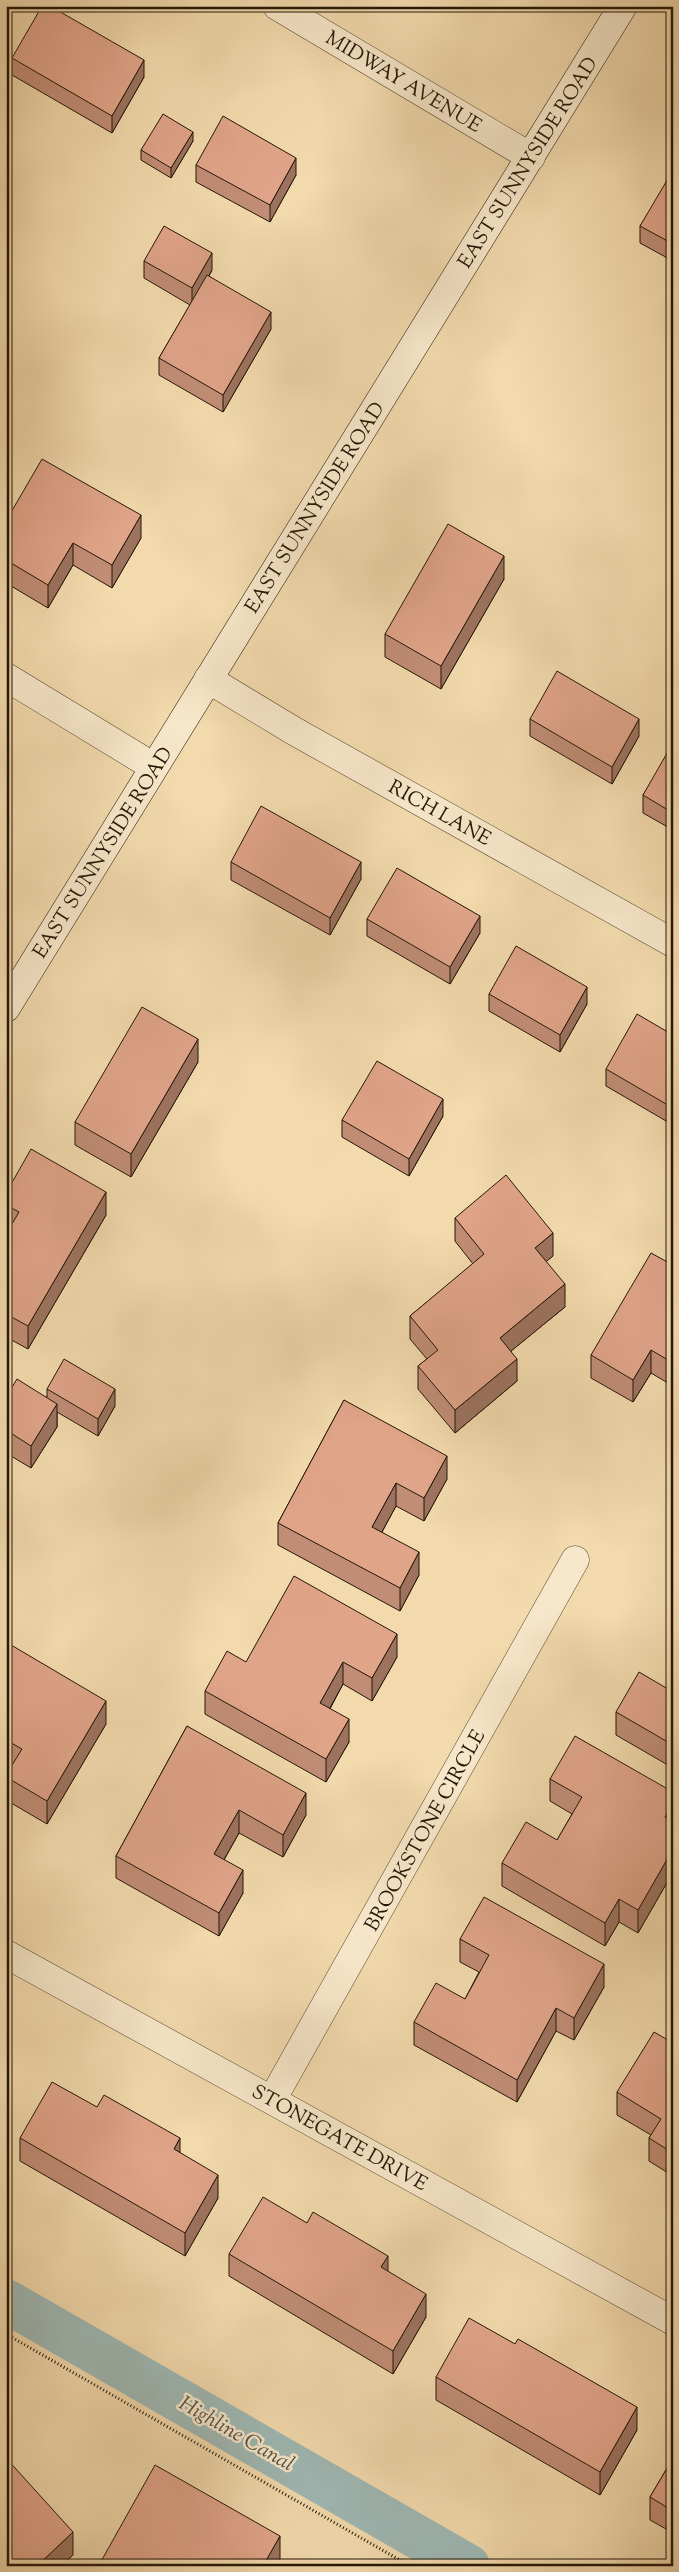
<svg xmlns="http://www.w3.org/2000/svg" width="679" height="2572" viewBox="0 0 679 2572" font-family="'Sorts Mill Goudy',serif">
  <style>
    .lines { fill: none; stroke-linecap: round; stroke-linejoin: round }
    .canal { stroke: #9eb8b4; stroke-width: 44 }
    .minor-casing { stroke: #584830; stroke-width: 29 }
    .tertiary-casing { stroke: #584830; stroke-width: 29 }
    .secondary-casing { stroke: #241707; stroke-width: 29 }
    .path { stroke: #241707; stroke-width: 3; stroke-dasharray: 1 2.5; stroke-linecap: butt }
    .minor { stroke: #f7e7ca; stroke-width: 28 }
    .tertiary { stroke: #f7e7ca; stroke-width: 28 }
    .secondary { stroke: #f7e7ca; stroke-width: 28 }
    .wall { fill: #c18d76; stroke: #241707 }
    .shaded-wall { fill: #9d7360; stroke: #241707 }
    .building { fill: #e0a489; stroke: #241707 }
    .labels { text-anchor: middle; stroke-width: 5; stroke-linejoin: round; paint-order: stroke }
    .street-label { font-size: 20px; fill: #241707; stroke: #f7e7ca }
    .water-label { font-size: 21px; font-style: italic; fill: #4f4f44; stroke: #f7e7ca }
  </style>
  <rect width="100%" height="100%" fill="#f2daad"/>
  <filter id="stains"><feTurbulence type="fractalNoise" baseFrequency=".004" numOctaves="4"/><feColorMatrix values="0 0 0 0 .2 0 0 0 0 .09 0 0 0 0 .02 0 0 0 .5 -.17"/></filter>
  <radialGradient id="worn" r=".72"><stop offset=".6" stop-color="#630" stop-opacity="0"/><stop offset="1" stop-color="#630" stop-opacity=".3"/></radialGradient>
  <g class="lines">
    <polyline class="canal" points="6,2301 468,2566"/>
    <defs>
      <g id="minor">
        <polyline points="6,677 154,767"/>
        <polyline points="208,679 294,731 673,943"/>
        <polyline points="6,1954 673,2321"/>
        <polyline points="272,2100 575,1560"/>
      </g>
      <polyline id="tertiary" points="277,6 531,157"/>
      <polyline id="secondary" points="6,1008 623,6"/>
    </defs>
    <use href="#minor" class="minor-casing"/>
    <use href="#tertiary" class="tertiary-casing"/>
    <use href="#secondary" class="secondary-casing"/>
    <polyline class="path" points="6,2334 410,2566"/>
    <use href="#minor" class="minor"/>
    <use href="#tertiary" class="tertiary"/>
    <use href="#secondary" class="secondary"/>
  </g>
  <g class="wall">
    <polygon points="12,58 144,77 112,133 12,75"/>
    <polygon points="193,141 171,178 141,160 141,150"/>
    <polygon points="196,165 296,175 270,222 196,182"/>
    <polygon points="673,179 673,261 640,243 640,226"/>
    <polygon points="144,261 212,270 209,276 271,329 223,412 159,375 159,358 190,305 144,278"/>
    <polygon points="6,521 141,538 112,588 73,565 48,608 6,583"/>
    <polygon points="504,579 441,689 385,657 385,634"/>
    <polygon points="530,719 639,736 612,784 530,736"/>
    <polygon points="673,749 673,830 643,813 643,795"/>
    <polygon points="231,862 361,879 330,935 231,880"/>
    <polygon points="367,919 480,933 450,984 367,936"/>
    <polygon points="489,994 587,1004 560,1052 489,1011"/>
    <polygon points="673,1035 673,1125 606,1086 606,1069"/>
    <polygon points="198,1062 131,1177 75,1145 75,1122"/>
    <polygon points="443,1116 409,1176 342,1137 342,1120"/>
    <polygon points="6,1193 106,1215 28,1349 6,1337 6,1234 9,1229 6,1228"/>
    <polygon points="455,1218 553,1256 546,1261 565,1307 511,1351 517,1381 455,1433 418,1389 418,1366 427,1359 410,1339 410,1316 473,1264 455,1241"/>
    <polygon points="673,1265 673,1386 651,1373 633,1402 591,1378 591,1355"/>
    <polygon points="47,1389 115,1406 98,1436 57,1412 57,1427 31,1468 6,1453 6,1397 47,1397"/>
    <polygon points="344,1400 447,1479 424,1521 396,1506 382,1532 419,1575 400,1611 278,1545 278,1523"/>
    <polygon points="6,1642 106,1724 47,1824 6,1800 6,1775 12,1766 6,1762"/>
    <polygon points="397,1657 372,1701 343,1684 330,1709 349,1742 326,1782 205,1714 205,1691 246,1662"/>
    <polygon points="673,1692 673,1768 616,1735 616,1712"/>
    <polygon points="187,1726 306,1815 283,1857 239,1833 224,1860 243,1893 219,1936 116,1878 116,1856"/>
    <polygon points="550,1779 673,1792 673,1872 638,1933 619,1922 605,1946 502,1886 502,1863 557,1840 572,1814 550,1801"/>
    <polygon points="460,1939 604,1987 574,2040 556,2031 517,2102 414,2045 414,2022 465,1999 479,1972 460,1962"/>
    <polygon points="673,2043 673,2176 649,2161 649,2138 651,2135 617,2115 617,2092"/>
    <polygon points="97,2107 180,2153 218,2198 185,2256 20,2161 20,2138"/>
    <polygon points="307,2223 388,2271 426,2317 393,2374 229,2276 229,2254"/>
    <polygon points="436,2377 637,2430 600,2495 436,2400"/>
    <polygon points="6,2458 73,2555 61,2566 6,2566"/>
    <polygon points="673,2458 673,2533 650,2520 650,2497"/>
  </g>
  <g class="shaded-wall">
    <polygon points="144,60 144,77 112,133 112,116"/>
    <polygon points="193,132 193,141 171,178 171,168"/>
    <polygon points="296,158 296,175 270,222 270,205"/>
    <polygon points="212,253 212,270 192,305 192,288"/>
    <polygon points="271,312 271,329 223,412 223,395"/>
    <polygon points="141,515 141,538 112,588 112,565"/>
    <polygon points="73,543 73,565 48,608 48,585"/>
    <polygon points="504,556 504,579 441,689 441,666"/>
    <polygon points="639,719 639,736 612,784 612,767"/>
    <polygon points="361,862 361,879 330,935 330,918"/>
    <polygon points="480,916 480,933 450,984 450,967"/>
    <polygon points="587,987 587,1004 560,1052 560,1035"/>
    <polygon points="198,1039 198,1062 131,1177 131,1154"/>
    <polygon points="443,1099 443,1116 409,1176 409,1159"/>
    <polygon points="106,1192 106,1215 28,1349 28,1326"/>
    <polygon points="553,1233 553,1256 535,1271 535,1248"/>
    <polygon points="565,1284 565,1307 500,1360 500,1338"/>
    <polygon points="651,1350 651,1373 633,1402 633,1380"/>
    <polygon points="517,1359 517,1381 455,1433 455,1410"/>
    <polygon points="115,1389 115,1406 98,1436 98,1419"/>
    <polygon points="57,1404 57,1427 31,1468 31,1446"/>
    <polygon points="447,1456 447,1479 424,1521 424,1498"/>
    <polygon points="396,1483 396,1506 372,1550 372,1527"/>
    <polygon points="419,1552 419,1575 400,1611 400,1588"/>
    <polygon points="397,1634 397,1657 372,1701 372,1678"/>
    <polygon points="343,1662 343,1684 320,1726 320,1703"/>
    <polygon points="106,1701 106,1724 47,1824 47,1801"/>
    <polygon points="349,1719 349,1742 326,1782 326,1759"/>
    <polygon points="306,1793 306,1815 283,1857 283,1835"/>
    <polygon points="673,1804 673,1826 665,1817"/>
    <polygon points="239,1810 239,1833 214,1877 214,1854"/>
    <polygon points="673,1849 673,1872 638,1933 638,1910"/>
    <polygon points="243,1870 243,1893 219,1936 219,1913"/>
    <polygon points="619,1899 619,1922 605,1946 605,1923"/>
    <polygon points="604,1964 604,1987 574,2040 574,2018"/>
    <polygon points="556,2008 556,2031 517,2102 517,2080"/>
    <polygon points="180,2138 180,2161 174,2149"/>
    <polygon points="218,2175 218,2198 185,2256 185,2233"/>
    <polygon points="388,2256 388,2279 381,2267"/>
    <polygon points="426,2294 426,2317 393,2374 393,2351"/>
    <polygon points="637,2407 637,2430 600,2495 600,2472"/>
    <polygon points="73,2532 73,2555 61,2566 37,2566"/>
    <polygon points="280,2536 280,2559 276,2566 263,2566"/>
  </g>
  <g class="building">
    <polygon points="42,6 50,6 144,60 112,116 12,58"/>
    <polygon points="163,114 193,132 171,168 141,150"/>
    <polygon points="223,116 296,158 270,205 196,165"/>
    <polygon points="669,177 673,179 673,244 640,226"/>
    <polygon points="164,226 212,253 192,288 144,261"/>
    <polygon points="207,275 271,312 223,395 159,358"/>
    <polygon points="42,459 141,515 112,565 73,543 48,585 6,560 6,521"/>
    <polygon points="448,524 504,556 441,666 385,634"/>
    <polygon points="557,671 639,719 612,767 530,719"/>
    <polygon points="670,748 673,749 673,813 643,795"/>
    <polygon points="261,806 361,862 330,918 231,862"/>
    <polygon points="397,868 480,916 450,967 367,919"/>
    <polygon points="516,946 587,987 560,1035 489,994"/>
    <polygon points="142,1007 198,1039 131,1154 75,1122"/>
    <polygon points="637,1014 673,1035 673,1108 606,1069"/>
    <polygon points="377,1061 443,1099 409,1159 342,1120"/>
    <polygon points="31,1149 106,1192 28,1326 6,1314 6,1234 19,1212 6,1205 6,1193"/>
    <polygon points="506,1175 553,1233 535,1248 565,1284 500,1338 517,1359 455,1410 418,1366 438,1350 410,1316 484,1254 455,1218"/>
    <polygon points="651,1253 673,1265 673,1363 651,1350 633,1380 591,1355"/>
    <polygon points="64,1359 115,1389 98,1419 47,1389"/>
    <polygon points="17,1379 57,1404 31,1446 6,1430 6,1397"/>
    <polygon points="344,1400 447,1456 424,1498 396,1483 372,1527 419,1552 400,1588 278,1523"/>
    <polygon points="294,1576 397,1634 372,1678 343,1662 320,1703 349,1719 326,1759 205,1691 227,1651 246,1662"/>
    <polygon points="6,1642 106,1701 47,1801 6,1777 6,1775 22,1749 6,1740"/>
    <polygon points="639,1672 673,1692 673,1745 616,1712"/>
    <polygon points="187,1726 306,1793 283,1835 239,1810 214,1854 243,1870 219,1913 116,1856"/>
    <polygon points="575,1736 673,1792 673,1804 665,1817 673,1822 673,1849 638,1910 619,1899 605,1923 502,1863 526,1822 557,1840 582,1797 550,1779"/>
    <polygon points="484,1897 604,1964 574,2018 556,2008 517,2080 414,2022 436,1983 465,1999 489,1955 460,1939"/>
    <polygon points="654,2032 673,2043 673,2153 649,2138 661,2119 617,2092"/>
    <polygon points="52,2082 97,2107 104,2095 180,2138 174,2149 218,2175 185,2233 20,2138"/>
    <polygon points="263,2197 307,2223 313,2212 388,2256 381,2267 426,2294 393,2351 229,2254"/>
    <polygon points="469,2318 515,2344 518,2339 637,2407 600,2472 436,2377"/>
    <polygon points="6,2458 73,2532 37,2566 16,2566 7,2556 6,2557"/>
    <polygon points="673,2458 673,2511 650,2497"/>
    <polygon points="155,2465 280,2536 263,2566 100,2566 99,2565"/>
  </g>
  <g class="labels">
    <g class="street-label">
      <text transform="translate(404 81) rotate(31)" y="7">MIDWAY AVENUE</text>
      <text transform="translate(527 162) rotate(-58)" y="7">EAST SUNNYSIDE ROAD</text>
      <text transform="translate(314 507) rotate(-58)" y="7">EAST SUNNYSIDE ROAD</text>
      <text transform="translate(440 812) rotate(29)" y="7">RICH LANE</text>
      <text transform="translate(102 852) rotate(-58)" y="7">EAST SUNNYSIDE ROAD</text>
      <text transform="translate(424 1830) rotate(-61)" y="7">BROOKSTONE CIRCLE</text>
      <text transform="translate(340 2137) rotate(29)" y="7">STONEGATE DRIVE</text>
    </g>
    <g class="water-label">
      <text transform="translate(237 2433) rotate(30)" y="7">Highline Canal</text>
    </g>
  </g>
  <rect width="679" height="2572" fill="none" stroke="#f2daad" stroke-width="25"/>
  <rect x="8" y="8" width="664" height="2557" fill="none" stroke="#241707" stroke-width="2.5"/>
  <rect x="12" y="12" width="654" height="2547" fill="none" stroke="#241707"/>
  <rect width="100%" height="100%" filter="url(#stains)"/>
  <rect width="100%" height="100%" fill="url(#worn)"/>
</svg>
